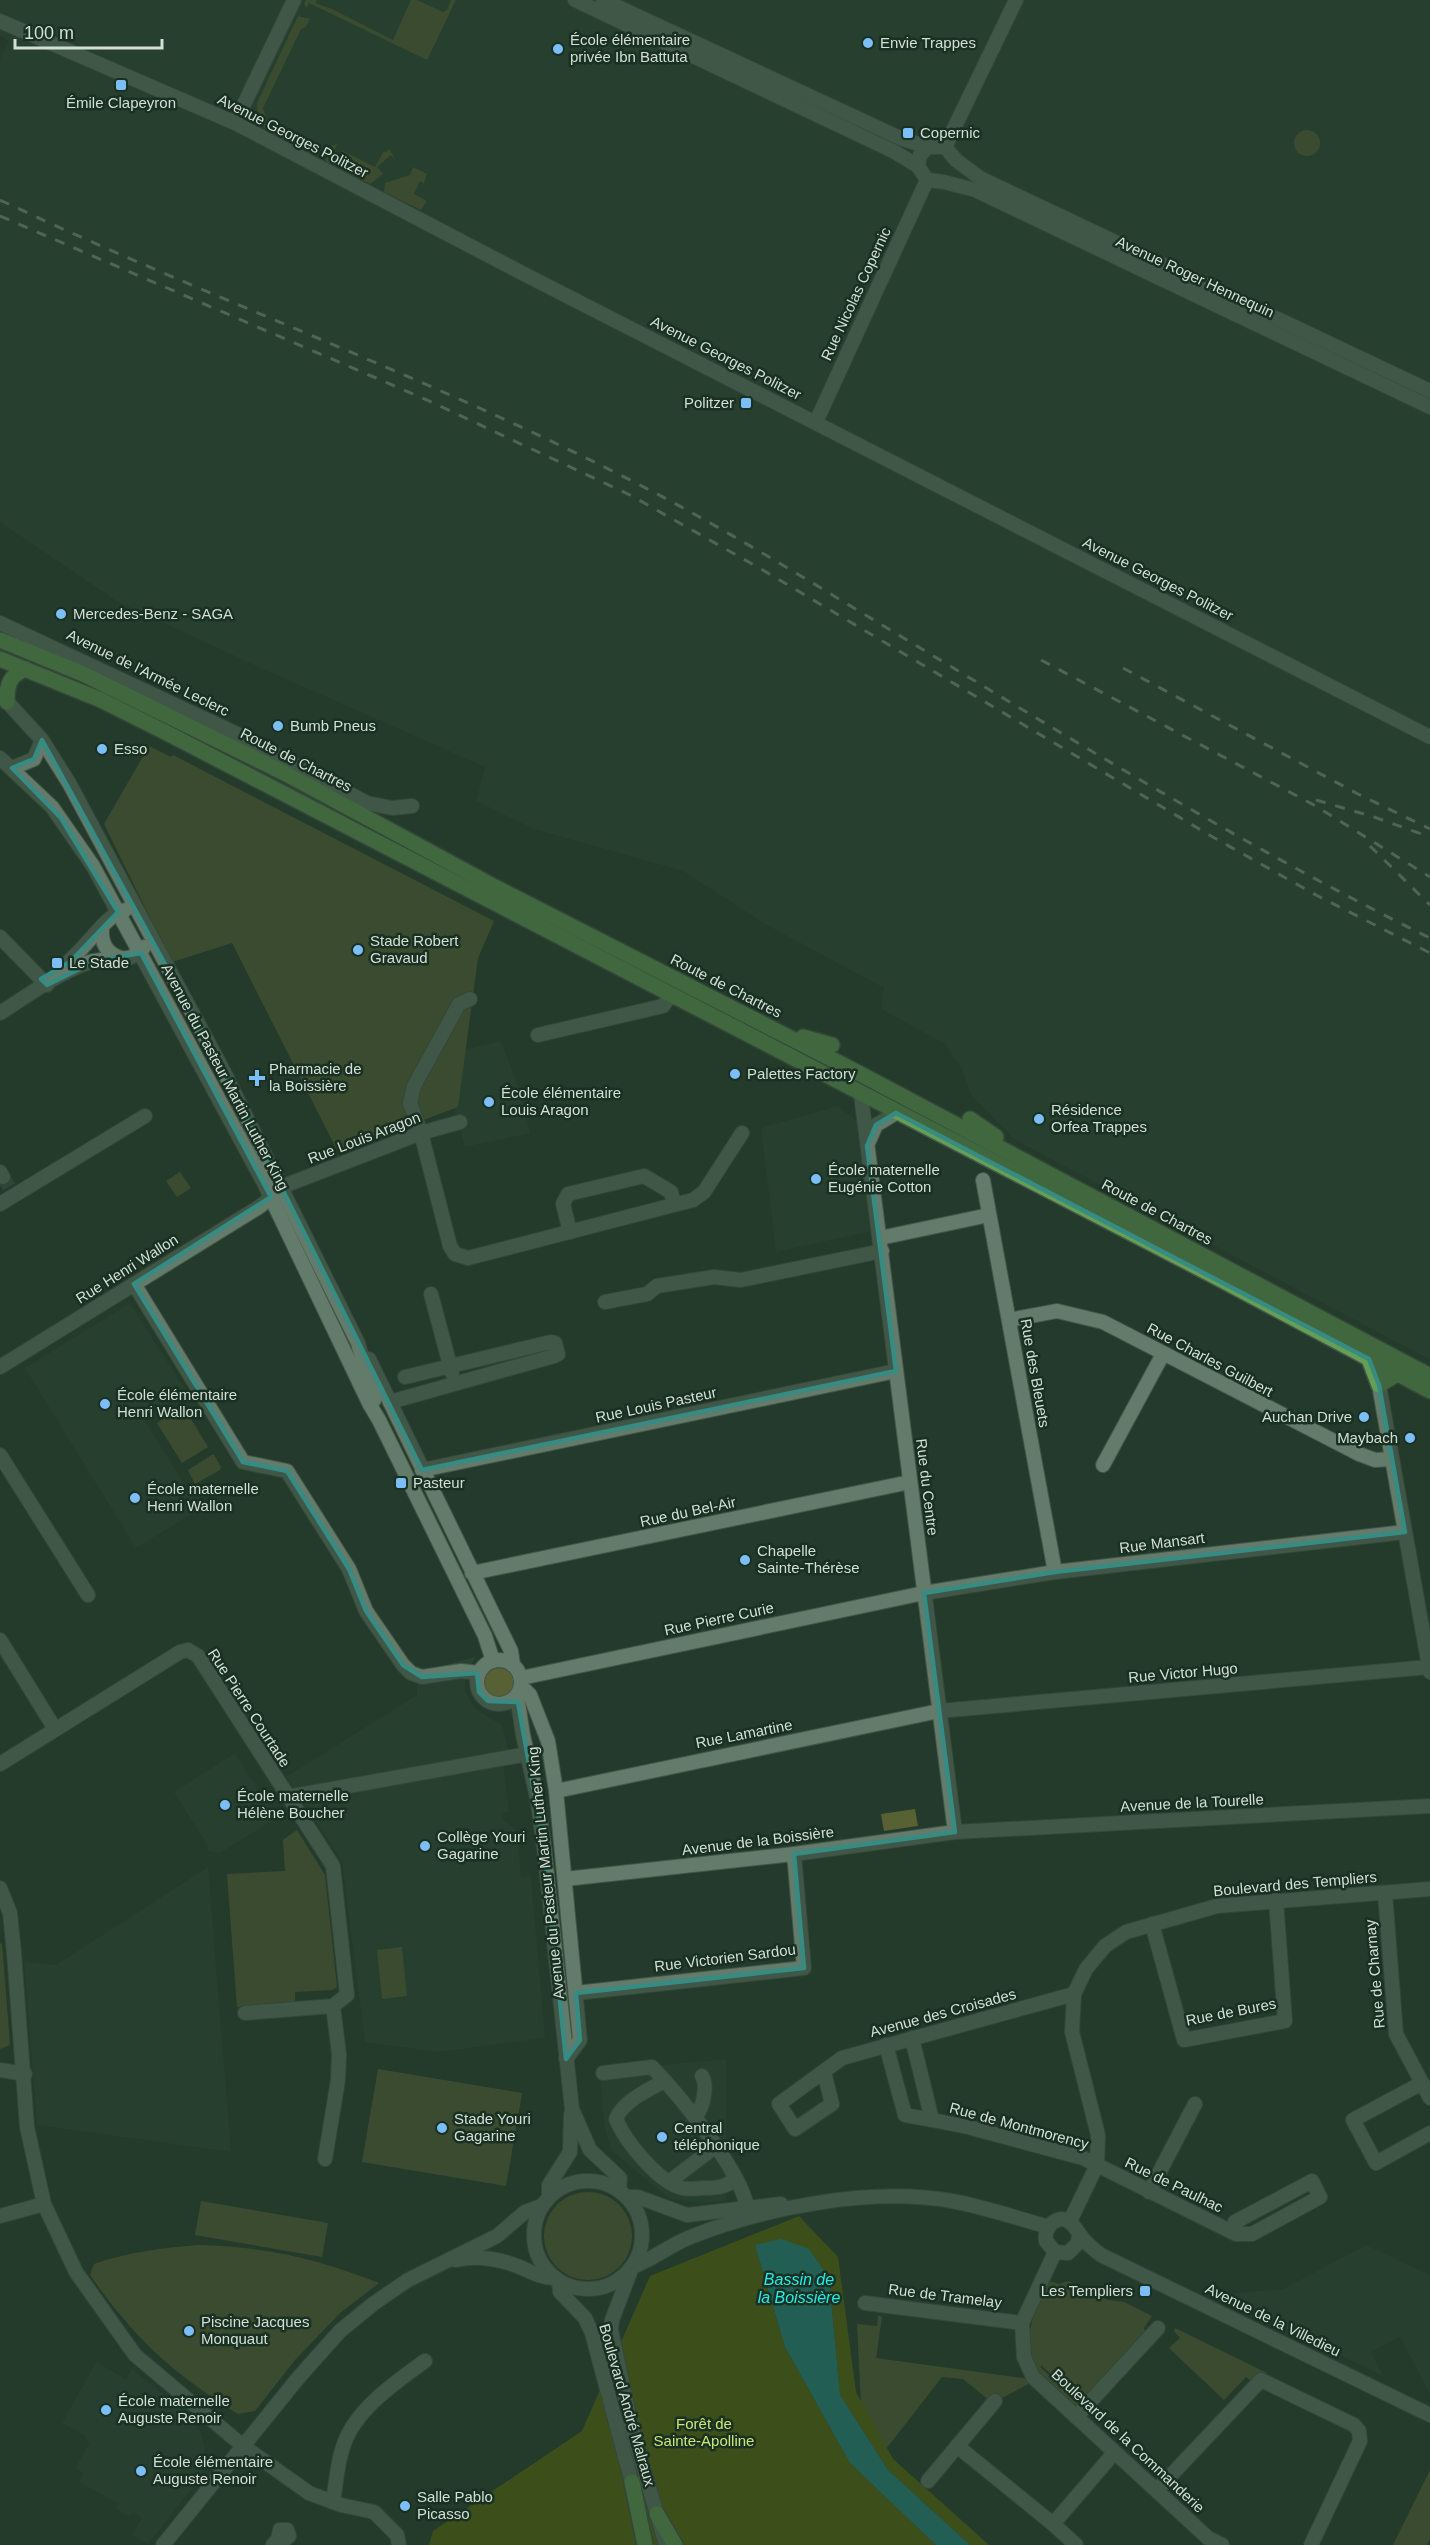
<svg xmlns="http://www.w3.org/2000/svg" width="1430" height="2545" viewBox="0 0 1430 2545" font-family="Arial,sans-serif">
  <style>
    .built { fill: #284532 }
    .green { fill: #576134 }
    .forest { fill: #596907 }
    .water { fill: #238b88 }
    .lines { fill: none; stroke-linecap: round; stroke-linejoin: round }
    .minor-tunnel { stroke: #3e5346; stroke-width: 14; stroke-dasharray: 14 7; stroke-linecap: butt }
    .minor-casing { stroke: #43564a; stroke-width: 16 }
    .major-casing { stroke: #43564a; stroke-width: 18 }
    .minor { stroke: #637b6b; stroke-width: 14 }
    .major { stroke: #659e55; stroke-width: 15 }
    .rail { stroke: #85968b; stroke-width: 3; stroke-dasharray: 10 10; stroke-linecap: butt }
    .marked { fill: none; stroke: #368b83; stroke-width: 4.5; stroke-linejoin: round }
    .poi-dot { fill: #7bbef8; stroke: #1a3022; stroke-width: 2 }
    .labels { text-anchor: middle; stroke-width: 5; stroke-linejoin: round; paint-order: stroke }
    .poi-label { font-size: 15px; fill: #d2dfd6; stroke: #1a3022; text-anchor: start }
    .street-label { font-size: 15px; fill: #d2dfd6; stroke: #1a3022 }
    .park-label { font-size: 15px; fill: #cce573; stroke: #1a3022 }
    .water-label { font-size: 16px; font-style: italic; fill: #21ece7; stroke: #1a3022 }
  </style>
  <rect width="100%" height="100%" fill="#243a2c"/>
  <g class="built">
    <polygon points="0,0 1430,0 1430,1360 1015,1140 972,1096 961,1068 945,1044 881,1009 884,988 765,924 683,871 534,829 476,801 485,767 254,665 118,602 0,522 0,59 9,41 0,36"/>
    <polygon points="501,1041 521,1094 530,1133 465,1147 455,1111 463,1050"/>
    <polygon points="838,1106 858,1122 872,1231 776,1252 761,1128"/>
    <polygon points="130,1303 186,1391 143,1418 200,1509 136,1548 25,1368"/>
    <polygon points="475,1657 465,1679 465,1692 475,1709 502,1725 509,1753 502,1754 509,1812 501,1813 502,1818 517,1831 521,1877 531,1876 545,2038 437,2052 365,2042 342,1861 286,1777 417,1695 416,1673"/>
    <polygon points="235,1753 276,1818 220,1853 208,1851 207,1845 174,1792"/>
    <polygon points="208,1867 231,2152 37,2125 24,1962 56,1965"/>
    <polygon points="726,2059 726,2201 705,2203 670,2199 611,2150 605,2128 599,2071"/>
    <polygon points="1366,2245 1430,2275 1430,2394 1400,2337 1371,2352 1383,2376 1216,2295 1283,2289"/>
    <polygon points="96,2362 126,2379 132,2369 187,2414 200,2430 205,2448 204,2468 194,2486 148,2544 132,2535 142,2518 133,2512 129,2517 115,2508 117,2503 79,2482 84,2474 75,2468 89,2444 86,2436 62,2423"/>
  </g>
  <g class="green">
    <polygon points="306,0 317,0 315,3 332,9 393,40 411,0 417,0 443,12 447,10 451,0 456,0 427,60 309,3 307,8 304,4"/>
    <path d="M298 16 310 19 306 27 301 29 263 108 268 123 318 149 313 155C290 143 255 134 257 103Z"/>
    <circle cx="1307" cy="143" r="13"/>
    <path d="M337 144 334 151 341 154 343 151 375 167 384 151 386 152 389 149 396 160 391 155 377 167 383 174 370 184 326 162C327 154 328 145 337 144Z"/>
    <polygon points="413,167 427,174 424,183 420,181 414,194 427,201 421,210 384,192 385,183 410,175"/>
    <polygon points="149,746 171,757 173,755 494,921 478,958 458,1107 338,1152 232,943 172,962 104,824"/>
    <polygon points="180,1172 191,1188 177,1197 166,1181"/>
    <polygon points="183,1406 208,1447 182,1463 157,1423"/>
    <polygon points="212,1455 214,1455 221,1467 220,1470 195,1484 188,1470"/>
    <circle cx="499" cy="1683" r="15"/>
    <polygon points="915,1809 918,1826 884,1831 881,1814"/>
    <polygon points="297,1830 325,1875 337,1987 332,1990 295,1992 295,2002 237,2007 227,1874 285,1871 283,1840"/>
    <polygon points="2,1943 10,2045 0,2049 0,1944"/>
    <polygon points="402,1947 407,1996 382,1999 377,1950"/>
    <polygon points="378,2069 522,2093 506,2186 362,2162"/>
    <circle cx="588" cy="2236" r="44"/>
    <polygon points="201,2201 328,2223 322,2257 195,2235"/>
    <path d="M198 2245C267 2247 315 2258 379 2283L340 2313 295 2360 255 2411 238 2414C171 2372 135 2339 90 2275L94 2264C129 2252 161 2248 198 2245Z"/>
    <path d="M1049 2281 1059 2284 1068 2281 1108 2300 1124 2302 1152 2316 1144 2328 1146 2332 1119 2365 1116 2363 1082 2401 1042 2366 1044 2363 1040 2367 1081 2404 1079 2407C1067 2406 1061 2398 1053 2390 1015 2354 1029 2321 1049 2281Z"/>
    <polygon points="878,2315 882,2317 876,2358 1022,2378 1028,2379 1030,2383 1000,2399 989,2400 963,2379 942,2377 886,2449 861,2404 857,2324 877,2326"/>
    <polygon points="1175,2328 1267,2373 1254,2383 1246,2377 1224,2400 1169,2348 1180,2338 1174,2331"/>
    <polygon points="1430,2470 1430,2538 1427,2545 1393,2545"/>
  </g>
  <polygon class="forest" points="799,2216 838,2257 856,2392 893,2459 989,2545 970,2545 888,2470 840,2395 829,2278 755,2245 785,2347 850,2463 936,2545 429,2545 433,2531 582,2431 650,2276"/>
  <polygon class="water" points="781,2239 809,2249 829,2278 840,2395 888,2470 970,2545 936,2545 850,2463 785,2347 755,2245"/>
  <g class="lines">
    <polyline class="minor-tunnel" points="3,1177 9,1187"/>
    <defs>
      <g id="minor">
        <polyline points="575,0 893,151 918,166"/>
        <polyline points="603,0 900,138 928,147 945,147 956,160 980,178 1430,391"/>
        <polyline points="0,21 235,123 524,274 1430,737"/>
        <polyline points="235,123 294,0"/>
        <polyline points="928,147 920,155 918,166 927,180 944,182 975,190 1430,407"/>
        <polyline points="945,147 1016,0"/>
        <polyline points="816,422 927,180"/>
        <polyline points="0,623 235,733 367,803 392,808 412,806"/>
        <polyline points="0,694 42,740 69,783 223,1070 358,1343 374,1400"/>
        <polyline points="0,758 52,807 93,866 264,1183 370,1405 379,1420 485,1636 493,1661"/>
        <polyline points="12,768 34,759 42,740"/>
        <path d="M102 928C101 943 106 953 121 958"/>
        <polyline points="0,937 47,985"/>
        <path d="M60 968C84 953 104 915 125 910"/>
        <polyline points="470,999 459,1004 414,1086 410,1103 421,1133 450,1246 455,1254 468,1258 693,1200 704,1192 742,1133"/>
        <path d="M0 1013C29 995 60 971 93 961 110 957 134 964 144 947"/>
        <polyline points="538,1035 663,1006 670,996"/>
        <polyline points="861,1095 955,1832"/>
        <polyline points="869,1141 876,1125 896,1113"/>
        <polyline points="0,1172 3,1177"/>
        <polyline points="983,1180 1055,1572"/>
        <polyline points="0,1204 145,1116"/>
        <polyline points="570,1232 563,1204 568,1194 644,1176 671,1192 674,1204"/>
        <polyline points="880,1238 989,1215"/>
        <polyline points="134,1284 243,1462 287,1471 349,1569 366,1611 403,1665 411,1673 422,1677 461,1671 479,1673"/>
        <polyline points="431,1294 452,1373"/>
        <polyline points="605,1302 647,1294 657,1286 714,1277 741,1280 882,1251"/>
        <polyline points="1009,1320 1057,1311 1103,1322 1359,1454 1375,1460 1391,1459"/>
        <polyline points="369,1359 511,1651 513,1665"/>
        <polyline points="0,1367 259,1207 289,1184 421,1133 460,1122"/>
        <polyline points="1379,1385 1430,1672"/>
        <polyline points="390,1402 554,1356 558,1354 555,1343 551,1342 405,1377"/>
        <polyline points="0,1455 88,1595"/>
        <polyline points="1103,1465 1163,1354"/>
        <polyline points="422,1470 896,1371"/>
        <polyline points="472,1573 910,1482"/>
        <polyline points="0,1640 55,1729"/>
        <circle cx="499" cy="1682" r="22"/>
        <polyline points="521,1678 924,1593 1055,1572 1405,1532"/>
        <polyline points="521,1686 530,1695 548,1741 556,1791 580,2040 566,2059"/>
        <polyline points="517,1696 523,1735 537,1798 544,1848 572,2109 590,2150 620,2178 619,2191"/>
        <polyline points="0,1764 180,1652 188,1650 198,1656 333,1866 347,1995 333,2006 245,2013"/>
        <polyline points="556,1791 939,1711 1429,1667"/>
        <polyline points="287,1797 528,1754"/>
        <polyline points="565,1879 794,1854 955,1832 1430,1806"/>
        <polyline points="0,1888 10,1913 14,1953 27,2127 44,2204 76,2272 135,2355 243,2446 309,2493 341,2505 374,2512 397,2535 399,2545"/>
        <polyline points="1385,1893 1396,2034 1430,2098"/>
        <polyline points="1152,1924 1184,2040 1285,2021 1276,1900"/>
        <polyline points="576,1993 804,1968 794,1854"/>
        <polyline points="886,2045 905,2115 932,2120 912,2038"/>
        <polyline points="0,2070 25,2074"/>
        <polyline points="824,2072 832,2104 795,2129 779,2104 842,2058 1074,1994"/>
        <polyline points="603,2073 652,2067 665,2081"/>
        <polyline points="1422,2083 1353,2120 1376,2163 1430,2133"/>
        <path d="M695 2117C703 2109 708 2086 702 2076"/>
        <polyline points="932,2120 968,2127 1083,2158 1236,2234 1252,2234 1320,2197 1312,2181 1235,2222 1236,2234"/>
        <polyline points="325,2159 338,2080 339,2054 333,2006"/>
        <path d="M736 2179C725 2187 718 2188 705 2188 698 2188 689 2190 682 2188 658 2182 625 2141 616 2119 622 2102 649 2089 665 2081 689 2108 741 2173 747 2207"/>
        <circle cx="588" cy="2235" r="54"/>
        <polyline points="670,2181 715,2147"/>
        <polyline points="1149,2192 1195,2104"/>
        <polyline points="549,2196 549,2185 570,2152 571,2114"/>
        <polyline points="627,2197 638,2197 687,2215 781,2204"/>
        <polyline points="0,2216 44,2204"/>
        <polyline points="1070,2221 1097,2165 1098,2135 1072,2032 1074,1994 1086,1969 1105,1946 1126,1932 1217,1906 1430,1889"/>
        <path d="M1079 2234 1078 2243 1068 2253 1055 2252 1046 2241C1045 2235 1046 2229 1051 2224 1065 2212 1074 2225 1080 2235 1086 2243 1093 2249 1101 2255L1430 2415"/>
        <polyline points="1055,2252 1022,2323 1024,2357 1033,2377 1208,2538 1222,2545"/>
        <path d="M456 2260C477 2255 502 2259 522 2268 533 2273 541 2277 553 2278"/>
        <path d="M632 2267C654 2259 671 2244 693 2236 768 2207 871 2187 952 2201 985 2207 1016 2218 1049 2227"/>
        <polyline points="631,2270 612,2320 611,2330 632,2429 666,2545"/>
        <polyline points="559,2282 560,2292 585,2318 592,2333 634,2491"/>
        <polyline points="865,2303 1022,2323"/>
        <polyline points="1076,2417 1158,2328"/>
        <polyline points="957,2446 1053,2524 1076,2545"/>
        <polyline points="928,2481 995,2401"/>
        <polyline points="1157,2490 1261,2380 1354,2425 1359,2431 1360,2441 1311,2545"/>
        <path d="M333 2502C336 2484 337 2464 343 2447 354 2410 396 2382 425 2361"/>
        <polyline points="1053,2524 1114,2453"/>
        <polyline points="163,2545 299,2377 340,2331 373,2304 408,2280 497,2236 525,2212 541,2206"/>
        <polyline points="273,2545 278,2539 280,2530 287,2530 289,2536 284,2540 278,2539"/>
      </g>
      <g id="major">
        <polyline points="0,640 83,674 288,775 495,887 851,1069 1430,1376"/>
        <polyline points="0,659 101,700 165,732 1220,1279 1430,1391"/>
        <path d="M7 702C7 685 9 675 26 669"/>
        <polyline points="803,1037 832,1045"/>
        <polyline points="970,1119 996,1137"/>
        <polyline points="1369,1359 1379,1385 1397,1374"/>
        <polyline points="632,2482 645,2545"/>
        <polyline points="657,2514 675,2545"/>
      </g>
    </defs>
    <use href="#minor" class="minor-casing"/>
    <use href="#major" class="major-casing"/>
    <use href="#minor" class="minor"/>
    <use href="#major" class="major"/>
    <g class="rail">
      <path d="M0 200C210 299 430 377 636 483 720 526 801 576 882 625 1062 733 1241 845 1430 938"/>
      <polyline points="0,216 427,400 630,495 761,569 1211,836 1316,895 1430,953"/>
      <polyline points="1041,660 1314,805 1430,877"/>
      <polyline points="1123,668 1358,794 1430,829"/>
      <polyline points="1316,800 1374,817 1430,837"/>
      <polyline points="1370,846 1430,905"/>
    </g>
  </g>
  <path d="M0 0H1430V2545H0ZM42 740 223 1070 422 1470 896 1371 867 1146 876 1125 896 1113 1369 1359 1379 1385 1405 1532 1055 1572 924 1593 955 1832 794 1854 804 1968 576 1993 580 2040 566 2059 544 1848 518 1702 488 1701 479 1692 477 1673 422 1677 403 1665 366 1611 349 1569 287 1471 243 1462 134 1284 271 1197 141 953 95 961 47 985 41 979 70 962 118 912 61 818 12 768 34 759Z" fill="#243a2c" fill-opacity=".55" fill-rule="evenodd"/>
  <path class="marked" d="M42 740 223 1070 422 1470 896 1371 867 1146 876 1125 896 1113 1369 1359 1379 1385 1405 1532 1055 1572 924 1593 955 1832 794 1854 804 1968 576 1993 580 2040 566 2059 544 1848 518 1702 488 1701 479 1692 477 1673 422 1677 403 1665 366 1611 349 1569 287 1471 243 1462 134 1284 271 1197 141 953 95 961 47 985 41 979 70 962 118 912 61 818 12 768 34 759Z"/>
  <g class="poi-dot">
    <circle cx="868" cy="43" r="6"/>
    <circle cx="558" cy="49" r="6"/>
    <rect x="115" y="79" width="12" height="12" rx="3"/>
    <rect x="902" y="127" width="12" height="12" rx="3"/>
    <rect x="740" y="397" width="12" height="12" rx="3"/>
    <circle cx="61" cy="614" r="6"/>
    <circle cx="278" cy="726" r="6"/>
    <circle cx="102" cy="749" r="6"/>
    <circle cx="358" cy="950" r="6"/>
    <rect x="51" y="957" width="12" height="12" rx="3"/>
    <circle cx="735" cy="1074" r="6"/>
    <path d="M254 1069h6v6h6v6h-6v6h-6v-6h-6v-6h6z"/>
    <circle cx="489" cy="1102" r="6"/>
    <circle cx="1039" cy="1119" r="6"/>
    <circle cx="816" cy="1179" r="6"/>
    <circle cx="105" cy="1404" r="6"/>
    <circle cx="1364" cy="1417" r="6"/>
    <circle cx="1410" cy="1438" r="6"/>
    <rect x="395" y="1477" width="12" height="12" rx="3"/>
    <circle cx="135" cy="1498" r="6"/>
    <circle cx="745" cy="1560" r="6"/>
    <circle cx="225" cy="1805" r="6"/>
    <circle cx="425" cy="1846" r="6"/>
    <circle cx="442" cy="2128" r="6"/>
    <circle cx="662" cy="2137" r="6"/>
    <rect x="1139" y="2285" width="12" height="12" rx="3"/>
    <circle cx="189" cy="2331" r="6"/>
    <circle cx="106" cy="2410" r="6"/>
    <circle cx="141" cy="2471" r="6"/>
    <circle cx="405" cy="2506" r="6"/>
  </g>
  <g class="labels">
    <g class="poi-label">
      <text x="570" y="45">École élémentaire<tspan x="570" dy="17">privée Ibn Battuta</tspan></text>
      <text x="880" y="48">Envie Trappes</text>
      <text x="121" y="108" text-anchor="middle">Émile Clapeyron</text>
      <text x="920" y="138">Copernic</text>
      <text x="734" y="408" text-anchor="end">Politzer</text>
      <text x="73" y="619">Mercedes-Benz - SAGA</text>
      <text x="290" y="731">Bumb Pneus</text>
      <text x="114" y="754">Esso</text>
      <text x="370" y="946">Stade Robert<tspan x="370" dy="17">Gravaud</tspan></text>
      <text x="69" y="968">Le Stade</text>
      <text x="269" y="1074">Pharmacie de<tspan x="269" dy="17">la Boissière</tspan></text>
      <text x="747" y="1079">Palettes Factory</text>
      <text x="501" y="1098">École élémentaire<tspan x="501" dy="17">Louis Aragon</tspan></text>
      <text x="1051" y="1115">Résidence<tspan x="1051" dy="17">Orfea Trappes</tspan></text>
      <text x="828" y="1175">École maternelle<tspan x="828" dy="17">Eugénie Cotton</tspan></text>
      <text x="117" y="1400">École élémentaire<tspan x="117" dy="17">Henri Wallon</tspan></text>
      <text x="1352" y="1422" text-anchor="end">Auchan Drive</text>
      <text x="1398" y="1443" text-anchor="end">Maybach</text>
      <text x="413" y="1488">Pasteur</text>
      <text x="147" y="1494">École maternelle<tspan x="147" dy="17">Henri Wallon</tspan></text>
      <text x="757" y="1556">Chapelle<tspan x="757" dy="17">Sainte-Thérèse</tspan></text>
      <text x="237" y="1801">École maternelle<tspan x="237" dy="17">Hélène Boucher</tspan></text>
      <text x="437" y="1842">Collège Youri<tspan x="437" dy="17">Gagarine</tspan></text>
      <text x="454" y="2124">Stade Youri<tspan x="454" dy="17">Gagarine</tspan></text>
      <text x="674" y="2133">Central<tspan x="674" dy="17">téléphonique</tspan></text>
      <text x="1133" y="2296" text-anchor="end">Les Templiers</text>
      <text x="201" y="2327">Piscine Jacques<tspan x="201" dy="17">Monquaut</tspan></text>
      <text x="118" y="2406">École maternelle<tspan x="118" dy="17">Auguste Renoir</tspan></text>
      <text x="153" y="2467">École élémentaire<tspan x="153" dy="17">Auguste Renoir</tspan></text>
      <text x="417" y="2502">Salle Pablo<tspan x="417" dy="17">Picasso</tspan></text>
    </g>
    <g class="street-label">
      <text transform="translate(293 136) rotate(27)" y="5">Avenue Georges Politzer</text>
      <text transform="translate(1195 277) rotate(25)" y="5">Avenue Roger Hennequin</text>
      <text transform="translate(856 294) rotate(-65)" y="5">Rue Nicolas Copernic</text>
      <text transform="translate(726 358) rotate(27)" y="5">Avenue Georges Politzer</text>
      <text transform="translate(1158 579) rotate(27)" y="5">Avenue Georges Politzer</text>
      <text transform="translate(148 673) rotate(26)" y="5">Avenue de l'Armée Leclerc</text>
      <text transform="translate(296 760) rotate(27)" y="5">Route de Chartres</text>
      <text transform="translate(726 986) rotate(27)" y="5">Route de Chartres</text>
      <text transform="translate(225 1077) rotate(62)" y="5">Avenue du Pasteur Martin Luther King</text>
      <text transform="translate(364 1138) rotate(-21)" y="5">Rue Louis Aragon</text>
      <text transform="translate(1157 1212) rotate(28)" y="5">Route de Chartres</text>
      <text transform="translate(127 1269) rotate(-32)" y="5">Rue Henri Wallon</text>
      <text transform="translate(1210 1360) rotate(28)" y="5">Rue Charles Guilbert</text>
      <text transform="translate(1035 1373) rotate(80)" y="5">Rue des Bleuets</text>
      <text transform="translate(656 1405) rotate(-12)" y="5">Rue Louis Pasteur</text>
      <text transform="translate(927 1487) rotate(83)" y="5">Rue du Centre</text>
      <text transform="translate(688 1512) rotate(-12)" y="5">Rue du Bel-Air</text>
      <text transform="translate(1162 1543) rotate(-7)" y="5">Rue Mansart</text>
      <text transform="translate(719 1619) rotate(-12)" y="5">Rue Pierre Curie</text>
      <text transform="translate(1183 1673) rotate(-5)" y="5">Rue Victor Hugo</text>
      <text transform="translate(249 1708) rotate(57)" y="5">Rue Pierre Courtade</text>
      <text transform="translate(744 1734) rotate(-11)" y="5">Rue Lamartine</text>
      <text transform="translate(1192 1803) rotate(-3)" y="5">Avenue de la Tourelle</text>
      <text transform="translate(758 1841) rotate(-7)" y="5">Avenue de la Boissière</text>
      <text transform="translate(546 1873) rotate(-96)" y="5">Avenue du Pasteur Martin Luther King</text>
      <text transform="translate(1295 1884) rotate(-5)" y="5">Boulevard des Templiers</text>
      <text transform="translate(725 1958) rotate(-7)" y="5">Rue Victorien Sardou</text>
      <text transform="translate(1375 1974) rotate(-95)" y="5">Rue de Charnay</text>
      <text transform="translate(1231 2012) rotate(-11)" y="5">Rue de Bures</text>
      <text transform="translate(943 2013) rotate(-15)" y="5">Avenue des Croisades</text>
      <text transform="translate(1019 2126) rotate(15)" y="5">Rue de Montmorency</text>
      <text transform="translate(1174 2185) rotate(26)" y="5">Rue de Paulhac</text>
      <text transform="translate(945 2296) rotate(7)" y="5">Rue de Tramelay</text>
      <text transform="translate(1273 2320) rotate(26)" y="5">Avenue de la Villedieu</text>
      <text transform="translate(627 2405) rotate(74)" y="5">Boulevard André Malraux</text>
      <text transform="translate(1128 2441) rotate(43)" y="5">Boulevard de la Commanderie</text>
    </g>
    <g class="park-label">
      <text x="704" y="2429">Forêt de<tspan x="704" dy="17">Sainte-Apolline</tspan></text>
    </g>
    <g class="water-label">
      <text x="799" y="2285">Bassin de<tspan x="799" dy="18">la Boissière</tspan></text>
    </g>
  </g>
  <path d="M15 39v9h147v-9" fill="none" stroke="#d2dfd6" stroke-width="3"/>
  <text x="24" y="39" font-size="18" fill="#d2dfd6" stroke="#1a3022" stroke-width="4.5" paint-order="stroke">100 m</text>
</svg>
